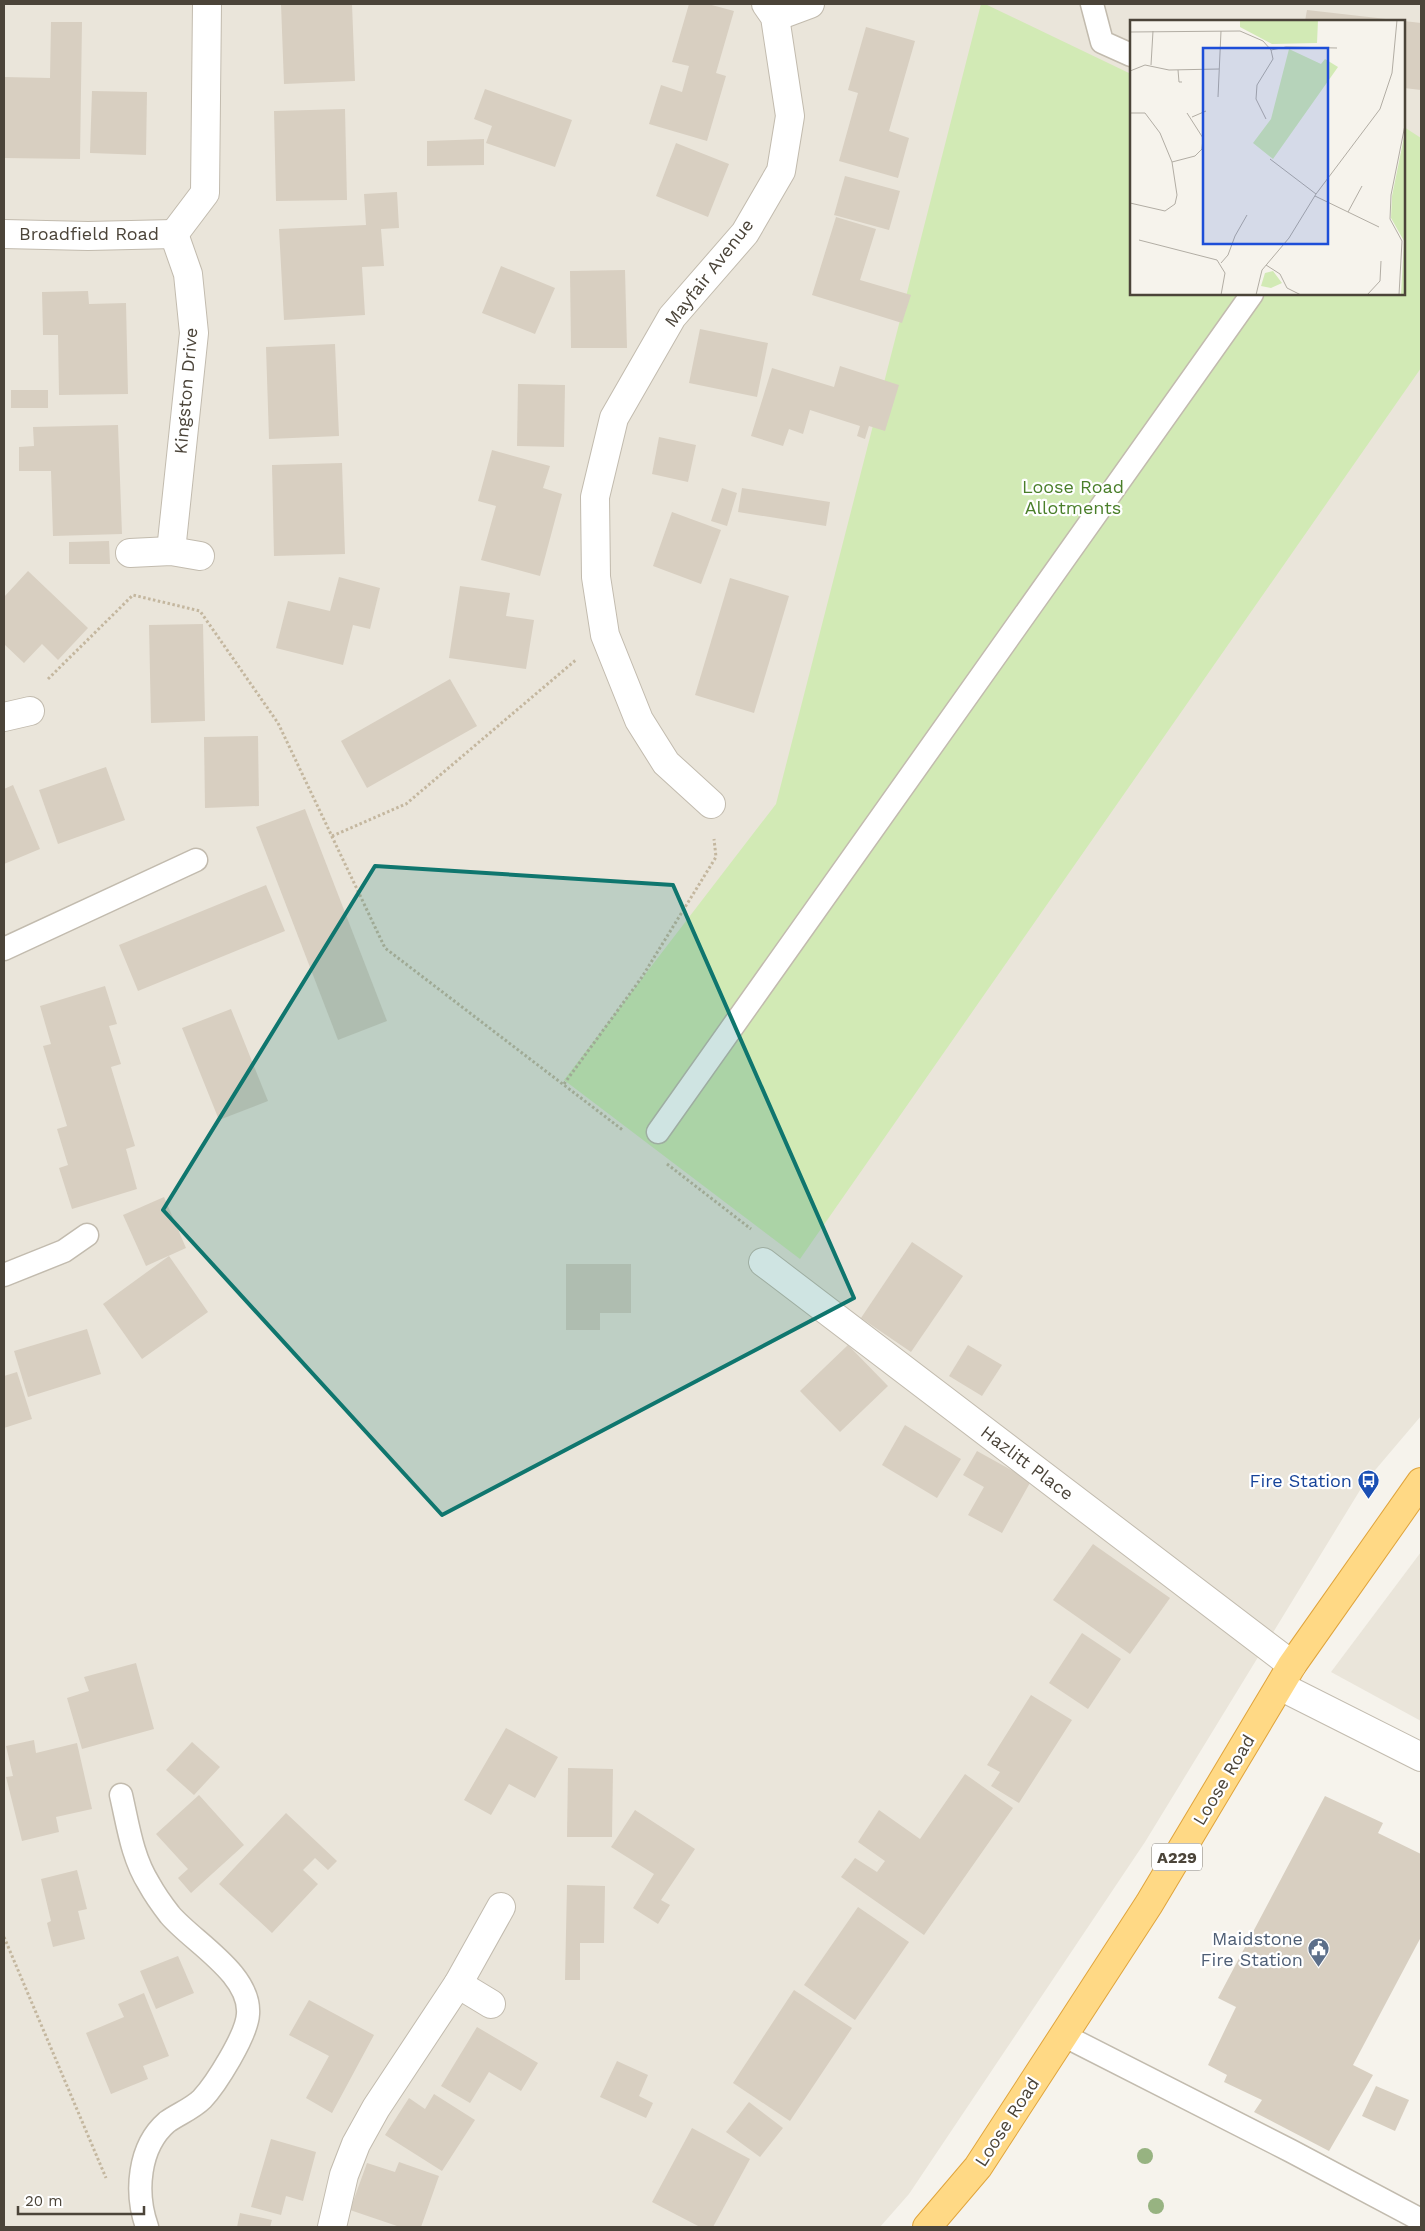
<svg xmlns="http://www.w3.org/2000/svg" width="1425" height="2231" viewBox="0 0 1425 2231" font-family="'Work Sans',sans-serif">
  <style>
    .residential { fill: #eae5da; fill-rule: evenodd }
    .green { fill: #d2eab5 }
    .building { fill: #d8cfc1 }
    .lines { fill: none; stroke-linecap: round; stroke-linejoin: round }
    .service-casing { stroke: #c2bbae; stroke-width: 25 }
    .minor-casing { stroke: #c2bbae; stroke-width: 30 }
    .trunk-casing { stroke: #e0a43c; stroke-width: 30 }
    .path { stroke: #c4b79f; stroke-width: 3; stroke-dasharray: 2.5 2.5; stroke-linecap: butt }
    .service { stroke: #fff; stroke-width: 22 }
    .minor { stroke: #fff; stroke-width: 28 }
    .trunk { stroke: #ffd985; stroke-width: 28 }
    .tree { fill: #97b381 }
    .marked { fill: #0f766e; fill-opacity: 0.2; stroke: #0f766e; stroke-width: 4; stroke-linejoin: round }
    .labels { text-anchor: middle; stroke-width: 4.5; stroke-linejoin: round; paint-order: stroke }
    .shield { fill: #fff; stroke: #817c74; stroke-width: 1 }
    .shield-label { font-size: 16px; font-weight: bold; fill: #4b4439 }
    .street-label { font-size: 18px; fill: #4b4439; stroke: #fff }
    .park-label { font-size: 18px; fill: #4a7f2a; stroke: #fff }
    .transit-label { font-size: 18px; fill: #164399; stroke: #fff; text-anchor: end }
    .service-label { font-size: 18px; fill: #4e5e75; stroke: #fff; text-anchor: end }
    .inset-road { fill: none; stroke: #b2ada4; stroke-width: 1 }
    .view { fill: #1d4ed8; fill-opacity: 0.15; stroke: #1d4ed8; stroke-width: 2.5 }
    .inset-edge { fill: none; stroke: #4b4439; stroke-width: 2.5 }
  </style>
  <rect width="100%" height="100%" fill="#f6f3ec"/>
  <g class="residential">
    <path d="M4 4H1421V1416L1365 1482 1145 1842 909 2194 880 2227H4ZM1131 21H1404V294H1131Z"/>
    <polygon points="1421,1552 1421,1721 1331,1672"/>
  </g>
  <polygon class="green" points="981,4 985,4 1131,74 1131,294 1404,294 1404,127 1421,138 1421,368 800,1259 564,1080 776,804"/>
  <g class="building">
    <polygon points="281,4 352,4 355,81 284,84"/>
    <polygon points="689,4 708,4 734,11 716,73 726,76 707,141 649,124 661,85 682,92 689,66 672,62"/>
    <polygon points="1307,10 1395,20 1395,21 1305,21"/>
    <polygon points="1404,21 1421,23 1421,90 1404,88"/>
    <polygon points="51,22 82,22 80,159 4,158 4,77 50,78"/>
    <polygon points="866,27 915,41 889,131 909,138 898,178 839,161 858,93 848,90"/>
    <polygon points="485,89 572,120 555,167 486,143 492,126 474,119"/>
    <polygon points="92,91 147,92 146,155 90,153"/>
    <polygon points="345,109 347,200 276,201 274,111"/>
    <polygon points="484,139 484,165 427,166 427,141"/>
    <polygon points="676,143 729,164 708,217 656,196"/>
    <polygon points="845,176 900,191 889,230 834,215"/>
    <polygon points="397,192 399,228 381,229 384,266 362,267 365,315 284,320 279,229 366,225 364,194"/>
    <polygon points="836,217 876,229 860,280 911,295 902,323 812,295"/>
    <polygon points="501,266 555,288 535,334 482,313"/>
    <polygon points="625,270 627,348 571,348 570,271"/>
    <polygon points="88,291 89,304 126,303 128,394 59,395 58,335 43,335 42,292"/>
    <polygon points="700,329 768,343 757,397 689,383"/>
    <polygon points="335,344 339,436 269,439 266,347"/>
    <polygon points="840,366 899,385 885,431 869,426 865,439 857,436 860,426 810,410 803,434 789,429 783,446 751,436 772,368 834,387"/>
    <polygon points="518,384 565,385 564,447 517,446"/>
    <rect x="11" y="390" width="37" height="18"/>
    <polygon points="118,425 122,534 53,536 51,471 19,471 19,447 34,446 33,427"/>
    <polygon points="659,437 696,445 688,482 652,474"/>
    <polygon points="492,450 550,466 543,488 562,494 540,576 481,560 496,506 478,501"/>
    <polygon points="342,463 345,554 274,556 272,465"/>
    <polygon points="722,488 737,493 727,526 711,521"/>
    <polygon points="742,488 830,502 826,526 738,512"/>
    <polygon points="672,512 721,530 701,584 653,566"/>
    <polygon points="109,541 110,564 69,564 69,542"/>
    <polygon points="28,571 88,628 58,660 42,644 24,663 4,644 4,597"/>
    <polygon points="339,577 380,588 370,629 353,625 343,665 276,648 288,601 330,611"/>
    <polygon points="730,578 789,596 754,713 695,695"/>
    <polygon points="460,586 510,593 506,616 534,620 526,669 449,658"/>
    <polygon points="203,624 205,721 151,723 149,625"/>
    <polygon points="450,679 477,726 367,788 341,741"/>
    <polygon points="258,736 259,806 205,808 204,737"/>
    <polygon points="106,767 125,820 58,844 39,790"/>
    <polygon points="13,785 40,849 4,864 4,789"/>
    <polygon points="305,809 387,1021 338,1040 256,827"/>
    <polygon points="266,885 285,931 138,991 119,945"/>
    <polygon points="105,986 117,1024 109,1026 121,1064 111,1067 135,1146 126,1149 137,1189 72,1209 59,1168 68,1165 57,1129 67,1126 43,1046 51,1044 40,1006"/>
    <polygon points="231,1009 268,1101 219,1120 182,1028"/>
    <polygon points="164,1197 186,1248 146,1266 123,1215"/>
    <polygon points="912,1242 963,1276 911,1352 861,1318"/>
    <polygon points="169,1256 208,1312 142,1359 103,1304"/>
    <polygon points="566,1264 631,1264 631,1313 600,1313 600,1330 566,1330"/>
    <polygon points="87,1329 101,1374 28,1397 14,1351"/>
    <polygon points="848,1345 888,1386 840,1432 800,1391"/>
    <polygon points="968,1345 1002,1365 982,1396 949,1376"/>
    <polygon points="17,1372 32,1419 4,1428 4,1376"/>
    <polygon points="905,1425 961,1459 937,1498 882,1465"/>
    <polygon points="977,1451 1031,1481 1002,1533 968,1515 984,1487 963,1475"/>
    <polygon points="1093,1544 1170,1598 1130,1654 1053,1600"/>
    <polygon points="1082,1633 1121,1659 1088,1709 1049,1683"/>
    <polygon points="136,1663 154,1729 82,1749 67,1698 89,1691 84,1677"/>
    <polygon points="1031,1695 1072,1720 1019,1803 991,1786 1000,1772 987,1765"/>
    <polygon points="506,1728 558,1757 535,1798 509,1784 491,1815 464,1800"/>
    <polygon points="34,1740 36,1753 77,1743 92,1809 56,1817 59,1832 22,1841 6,1777 13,1776 6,1746"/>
    <polygon points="192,1742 220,1767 194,1795 166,1770"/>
    <polygon points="568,1768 613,1769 612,1837 567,1837"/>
    <polygon points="965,1774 1013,1808 924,1935 841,1877 855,1858 877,1872 885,1861 858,1842 879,1810 920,1839"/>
    <polygon points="199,1795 244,1845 191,1893 178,1878 188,1869 156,1834"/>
    <polygon points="1325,1796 1383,1823 1378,1833 1421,1854 1421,1937 1353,2065 1373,2075 1329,2151 1254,2112 1262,2100 1224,2082 1227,2075 1208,2065 1236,2007 1218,1998"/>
    <polygon points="635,1810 695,1849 661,1900 670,1905 658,1924 633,1908 654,1874 611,1847"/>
    <polygon points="286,1813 337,1861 328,1870 315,1858 303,1870 318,1884 272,1933 219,1884"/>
    <polygon points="77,1870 87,1909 78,1911 85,1939 53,1947 47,1923 51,1921 41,1879"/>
    <polygon points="567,1885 605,1886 604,1943 580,1943 580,1980 565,1980"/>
    <polygon points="858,1907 909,1942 855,2020 804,1985"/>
    <polygon points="178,1956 194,1993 156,2009 140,1971"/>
    <polygon points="794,1990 852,2028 790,2121 733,2083"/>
    <polygon points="144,1993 169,2056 143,2066 148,2079 111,2094 86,2033 124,2017 118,2004"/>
    <polygon points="309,2000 374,2035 332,2113 306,2098 329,2056 289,2035"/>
    <polygon points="477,2027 538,2063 521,2091 489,2072 470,2103 441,2086"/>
    <polygon points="617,2061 648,2075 639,2096 653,2103 646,2118 600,2097"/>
    <polygon points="1376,2086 1409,2100 1395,2131 1362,2116"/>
    <polygon points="434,2094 475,2120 442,2171 385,2135 409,2098 425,2109"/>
    <polygon points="749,2102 783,2128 760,2157 726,2132"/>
    <polygon points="692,2128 750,2159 713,2227 700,2227 652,2202"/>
    <polygon points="271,2139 316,2152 303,2201 286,2196 281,2215 251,2207"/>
    <polygon points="399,2162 439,2176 421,2227 400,2227 350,2210 367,2163 395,2172"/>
    <polygon points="240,2213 272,2220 270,2227 237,2227"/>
  </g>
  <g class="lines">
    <defs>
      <g id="service">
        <polyline points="1092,4 1102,42 1131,55"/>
        <polyline points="4,949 196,860"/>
        <polyline points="658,1132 1252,294"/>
        <polyline points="4,1275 64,1251 87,1235"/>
        <path d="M121 1795C128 1825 132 1857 149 1884 155 1895 163 1906 170 1915 193 1942 251 1974 248 2014 247 2035 216 2084 202 2099 192 2109 178 2114 167 2122 138 2147 135 2193 147 2227"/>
        <polyline points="1063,2035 1291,2151 1421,2220"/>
      </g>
      <g id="minor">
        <polyline points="775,17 810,4"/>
        <polyline points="4,234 88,236 174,234"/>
        <polyline points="174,234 205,193 207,4"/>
        <polyline points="171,551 194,333 188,274 174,234"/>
        <polyline points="130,553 171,551 200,556"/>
        <polyline points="4,717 30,711"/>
        <polyline points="711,804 666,763 639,720 605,635 596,577 595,497 614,418 672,317 745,233 781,171 790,116 775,17 766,4"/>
        <polyline points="763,1262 1292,1665"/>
        <polyline points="1280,1686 1421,1757"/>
        <polyline points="458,1984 491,2004"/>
        <polyline points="332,2227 344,2175 356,2144 376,2108 458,1984 501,1907"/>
      </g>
      <polyline id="trunk" points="927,2227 978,2167 1149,1904 1292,1665 1421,1482"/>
    </defs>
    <use href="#service" class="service-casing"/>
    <use href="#minor" class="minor-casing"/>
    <use href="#trunk" class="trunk-casing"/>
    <g class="path">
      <polyline points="48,679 133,595 200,611 278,723 385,948 624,1131"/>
      <polyline points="332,836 406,804 577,659"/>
      <polyline points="564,1084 642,977 716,857 714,839"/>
      <polyline points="667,1164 751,1229"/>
      <polyline points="4,1937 106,2178"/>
    </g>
    <use href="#service" class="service"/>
    <use href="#minor" class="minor"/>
    <use href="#trunk" class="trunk"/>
  </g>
  <g class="tree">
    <circle cx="1145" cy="2156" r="8"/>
    <circle cx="1156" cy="2206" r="8"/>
  </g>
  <path class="marked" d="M375 866 673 885 854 1298 442 1515 163 1210Z"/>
  <defs>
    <symbol id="bus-pin" viewBox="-11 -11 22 30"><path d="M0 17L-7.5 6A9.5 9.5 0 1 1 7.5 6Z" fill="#1a4fb4" stroke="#fff"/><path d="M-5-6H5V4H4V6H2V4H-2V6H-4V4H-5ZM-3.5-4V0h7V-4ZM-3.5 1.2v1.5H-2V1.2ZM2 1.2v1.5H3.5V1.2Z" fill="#fff"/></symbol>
    <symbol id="civic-pin" viewBox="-11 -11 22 30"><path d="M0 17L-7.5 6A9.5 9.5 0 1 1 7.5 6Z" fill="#5c6f8a" stroke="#fff"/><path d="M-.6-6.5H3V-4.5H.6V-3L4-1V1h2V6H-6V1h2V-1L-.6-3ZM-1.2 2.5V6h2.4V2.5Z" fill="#fff"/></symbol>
  </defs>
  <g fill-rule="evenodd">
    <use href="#bus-pin" x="1356" y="1468" width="25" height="34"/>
    <use href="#civic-pin" x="1306" y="1936" width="25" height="34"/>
  </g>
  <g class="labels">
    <rect class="shield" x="1152" y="1843.5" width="50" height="27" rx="4"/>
    <g class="shield-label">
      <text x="1177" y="1863">A229</text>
    </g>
    <g class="street-label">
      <text x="89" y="240">Broadfield Road</text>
      <text transform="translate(709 273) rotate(-52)" y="6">Mayfair Avenue</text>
      <text transform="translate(186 391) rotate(-85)" y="6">Kingston Drive</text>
      <text transform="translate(1027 1463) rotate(37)" y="6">Hazlitt Place</text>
      <text transform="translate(1224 1780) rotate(-59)" y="6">Loose Road</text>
      <text transform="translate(1007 2122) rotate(-57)" y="6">Loose Road</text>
    </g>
    <g class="park-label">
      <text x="1073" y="493">Loose Road<tspan x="1073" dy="21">Allotments</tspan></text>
    </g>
    <g class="transit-label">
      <text x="1352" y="1487">Fire Station</text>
    </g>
    <g class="service-label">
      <text x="1303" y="1945">Maidstone<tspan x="1303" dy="21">Fire Station</tspan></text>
    </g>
  </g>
  <g transform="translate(1130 20)">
    <rect width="275" height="275" fill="#f6f3ec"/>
    <path d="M110 0H188L187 23 142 24 110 7ZM159 29 191 44 195 39 208 47 143 139 123 123 141 99ZM275 112V275H271L274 221 261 198 262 176ZM143 251 152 263 141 268 131 266 135 253Z" fill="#d2eab5"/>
    <path class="inset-road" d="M0 16V12L110 11 133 21 141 30 143 39 127 65 126 79 136 99M141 30 156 27 207 28M21 45 23 11M48 50 49 62H52M0 51 15 45 39 50 89 49M88 77 91 11M0 93H15L30 113 42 142 47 175 45 184 35 191 0 183M62 97 76 91M140 139 186 174M42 142 65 136 72 129 73 118 57 93M0 147V184M185 176 249 207M218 192 232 166M9 220 87 240 95 253 91 275M91 243 98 235 105 216 117 195M136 245 150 254 157 268 171 275M126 275 132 250 159 218 186 174 250 89 262 53 267 0M237 275 250 261 251 241M269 275 272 221 260 199 261 175 275 105"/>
    <path class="view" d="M73 28H198V224H73Z"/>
    <rect width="275" height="275" class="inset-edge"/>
  </g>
  <rect width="1425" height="2231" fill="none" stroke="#4b4439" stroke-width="10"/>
  <path d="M18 2206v8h126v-8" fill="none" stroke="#4b4439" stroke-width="2.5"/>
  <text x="25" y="2206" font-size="15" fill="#4b4439" stroke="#ffffff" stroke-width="4" paint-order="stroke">20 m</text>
</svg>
